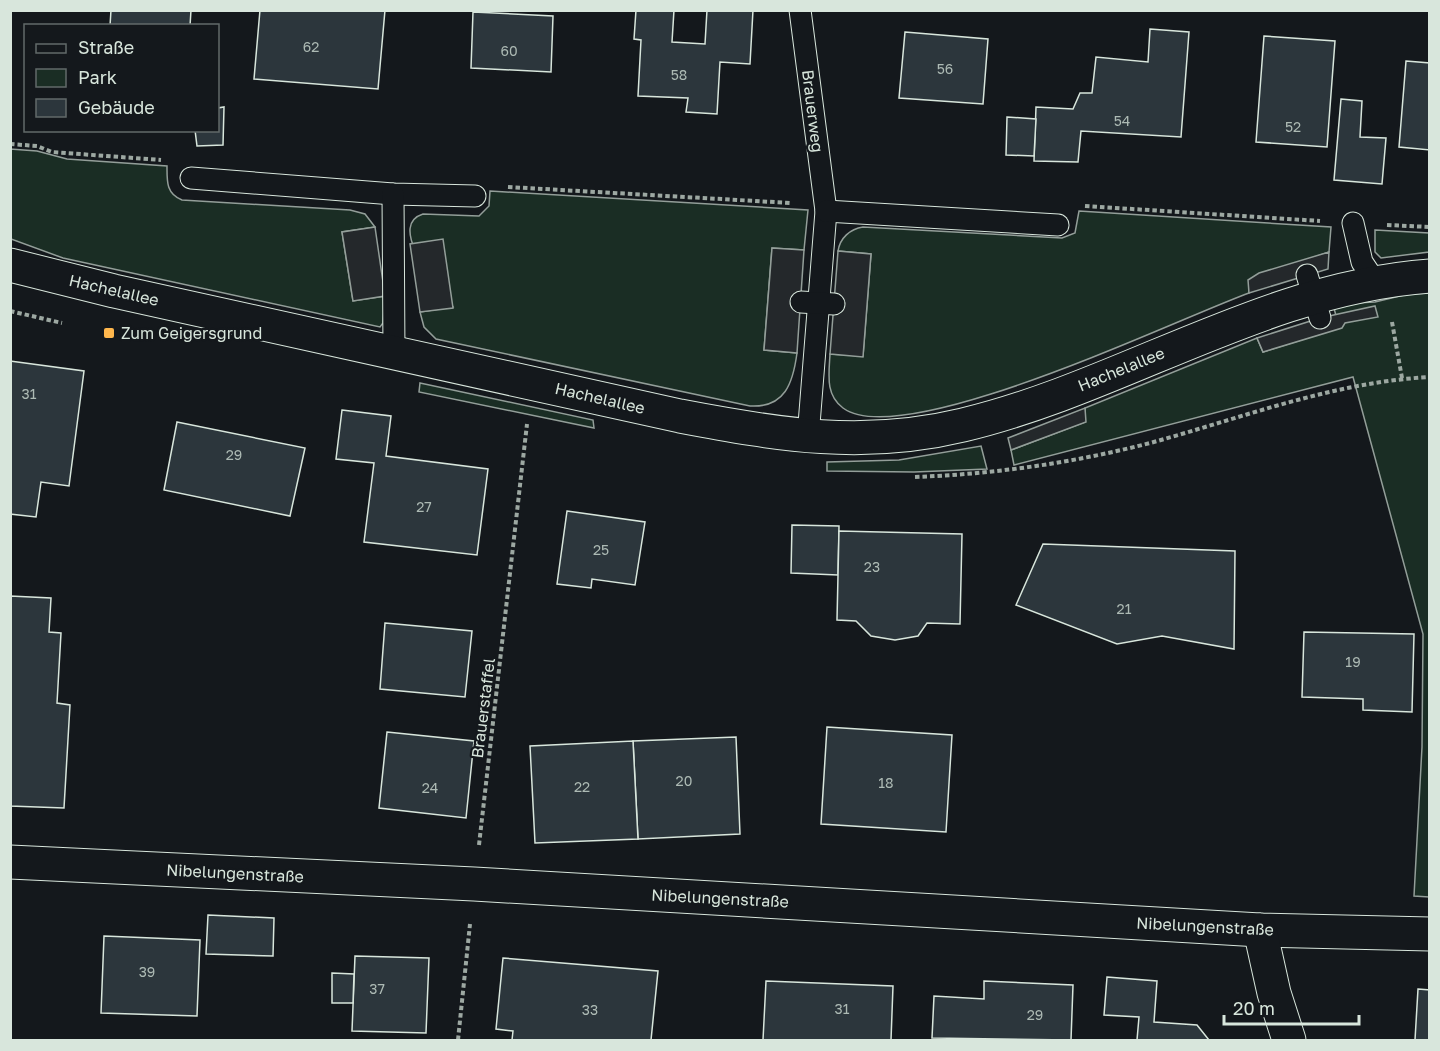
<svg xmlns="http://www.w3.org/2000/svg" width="1440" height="1051" viewBox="0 0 1440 1051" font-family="'Golos Text',sans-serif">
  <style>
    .green { fill: #1a2d24; stroke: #939e99; stroke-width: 1.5 }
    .parking { fill: #24282b; stroke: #939e99; stroke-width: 1.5 }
    .building { fill: #2c363c; stroke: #d8e6dc; stroke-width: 1.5 }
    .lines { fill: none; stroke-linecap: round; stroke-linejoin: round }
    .lane-casing { stroke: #d8e6dc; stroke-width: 23 }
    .street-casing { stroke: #d8e6dc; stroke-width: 35 }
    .secondary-casing { stroke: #d8e6dc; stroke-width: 35 }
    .path { stroke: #9da8a2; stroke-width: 4; stroke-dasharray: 4.5 3; stroke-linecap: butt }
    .lane { stroke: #14181c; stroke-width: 21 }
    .street { stroke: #14181c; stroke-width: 33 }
    .secondary { stroke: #14181c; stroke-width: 33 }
    .poi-dot { fill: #ffb74d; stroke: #14181c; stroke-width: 2 }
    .labels { text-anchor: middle; stroke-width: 4.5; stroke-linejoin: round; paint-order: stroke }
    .number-label { font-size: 14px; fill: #adbab4 }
    .street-label { font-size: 16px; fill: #d8e6dc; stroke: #14181c }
    .poi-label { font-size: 16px; fill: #d8e6dc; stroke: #14181c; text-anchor: start }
  </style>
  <rect width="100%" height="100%" fill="#14181c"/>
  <g class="green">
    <path d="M10 149 37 151 67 159 167 166C167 181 166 194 182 200L350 210 365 214 375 227 342 232 353 301 385 296 383 323 380 327 63 258 11 239Z"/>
    <path d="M490 191 808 210 804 250 772 248 764 350 797 353C793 383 785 408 750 406L436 339 424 327 420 312 453 307C441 290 385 226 423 214L479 216 489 206Z"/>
    <path d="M1079 211 1331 227 1329 252 1249 280V293C1177 319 903 452 843 408 825 395 829 374 830 354L863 356 871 254 838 251C840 238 850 229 863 227L1062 238 1075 233Z"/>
    <polygon points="1375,230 1429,233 1429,252 1381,258 1375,252"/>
    <polygon points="1429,293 1429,897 1414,896 1422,747 1423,634 1353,377 1014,465 1011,450 1085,422 1085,408 1257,338 1263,352 1339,328 1333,304 1375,302 1408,294"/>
    <polygon points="420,383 593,420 594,428 419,392"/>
    <polygon points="981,446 987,469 914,472 827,471 827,462 899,460"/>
  </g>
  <g class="parking">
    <polygon points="375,227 385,296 353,301 342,232"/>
    <polygon points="443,239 453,308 420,312 410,244"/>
    <polygon points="772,248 804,250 797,353 764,350"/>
    <polygon points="838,251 871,254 863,357 830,354"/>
    <polygon points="1329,252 1328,269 1249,293 1248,280 1259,273"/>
    <polygon points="1375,306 1378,317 1345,323 1342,328 1263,352 1257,338 1320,318"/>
    <polygon points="1085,408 1086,422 1011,450 1008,438"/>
  </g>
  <g class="building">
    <polygon points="111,10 191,10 190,26 110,26"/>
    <polygon points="260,10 385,10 378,89 254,79"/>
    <polygon points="636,10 674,10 672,42 705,44 707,10 753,10 750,64 720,62 717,114 686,112 688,98 638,96 641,40 634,39"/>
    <polygon points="473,12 553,16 551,72 471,68"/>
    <polygon points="1150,29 1189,32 1181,137 1081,131 1078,162 1034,161 1036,107 1073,109 1080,93 1092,93 1096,57 1148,62"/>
    <polygon points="905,32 988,39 983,104 899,98"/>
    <polygon points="1264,36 1335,41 1327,147 1256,142"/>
    <polygon points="1406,61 1430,63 1430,150 1399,147"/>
    <polygon points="1341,99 1362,101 1360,137 1386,138 1382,184 1334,180"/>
    <polygon points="224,107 223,145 197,146 195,130 218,130 218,108"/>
    <polygon points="1007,117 1036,119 1034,156 1006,155"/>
    <polygon points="10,361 84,371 69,486 41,482 36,517 10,514"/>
    <polygon points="342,410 391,416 386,456 488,469 477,555 364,542 374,463 336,459"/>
    <polygon points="177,422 305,448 290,516 164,490"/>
    <polygon points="567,511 645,522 635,585 592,579 591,588 557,584"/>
    <polygon points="792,525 839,526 838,575 791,573"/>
    <polygon points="839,531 962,534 960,624 927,623 918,636 895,640 871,636 856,621 837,620"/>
    <polygon points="1043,544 1235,551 1234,649 1162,636 1117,644 1016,605"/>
    <polygon points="10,596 51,598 49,632 61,633 57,703 70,705 64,808 10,806"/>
    <polygon points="385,623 472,631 465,697 380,689"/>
    <polygon points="1304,632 1414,634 1412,712 1363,710 1363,699 1302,697"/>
    <polygon points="827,727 952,735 946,832 821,824"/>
    <polygon points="387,732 474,741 466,818 379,808"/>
    <polygon points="736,737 740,834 638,839 633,741"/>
    <polygon points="633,741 638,839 535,843 530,746"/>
    <polygon points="208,915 274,918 273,956 206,954"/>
    <polygon points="104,936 200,940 197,1016 101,1013"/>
    <polygon points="355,956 429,958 426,1033 352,1031"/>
    <polygon points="503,958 658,971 651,1040 512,1040 513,1031 496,1029"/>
    <polygon points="332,973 354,974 353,1003 332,1003"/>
    <polygon points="1107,977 1157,981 1154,1022 1197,1025 1209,1040 1137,1040 1139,1017 1104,1015"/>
    <polygon points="766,981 893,986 891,1040 763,1040"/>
    <polygon points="984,981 1073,985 1071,1040 932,1038 934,996 984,999"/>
    <polygon points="1418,989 1430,990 1430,1040 1415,1040"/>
  </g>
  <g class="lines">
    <defs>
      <g id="lane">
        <polyline points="800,10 826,211 808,437"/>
        <polyline points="191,178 393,194 475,196"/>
        <polyline points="393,194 394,353"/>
        <polyline points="826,211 1058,225"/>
        <polyline points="1353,223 1362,262 1376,283"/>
        <polyline points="1307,275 1320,318"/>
        <polyline points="801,302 834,304"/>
      </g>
      <g id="street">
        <polyline points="10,862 474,884 1260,930 1430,934"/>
        <polyline points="1260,930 1274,993 1289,1040"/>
      </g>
      <path id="secondary" d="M10 265 114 291 680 416C779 435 864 449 963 425 1122 387 1263 288 1430 276"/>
    </defs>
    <use href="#lane" class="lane-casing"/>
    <use href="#street" class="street-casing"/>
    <use href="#secondary" class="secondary-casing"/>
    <g class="path">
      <polyline points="10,144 37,146 52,152 161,160"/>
      <polyline points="508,187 791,203"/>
      <polyline points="1085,206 1320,221"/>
      <polyline points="1387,225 1430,227"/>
      <polyline points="10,311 62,323"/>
      <polyline points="1392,322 1402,378"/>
      <path d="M915 477C994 474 1073 463 1150 443 1242 418 1333 382 1430 377"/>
      <polyline points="479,845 527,424"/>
      <polyline points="458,1040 470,924"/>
    </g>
    <use href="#lane" class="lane"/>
    <use href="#street" class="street"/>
    <use href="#secondary" class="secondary"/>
  </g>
  <rect class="poi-dot" x="103" y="327" width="12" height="12" rx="3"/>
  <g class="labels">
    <g class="number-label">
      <text x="311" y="52">62</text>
      <text x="509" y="56">60</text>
      <text x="945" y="74">56</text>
      <text x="679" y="80">58</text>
      <text x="1122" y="126">54</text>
      <text x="1293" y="132">52</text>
      <text x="29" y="399">31</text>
      <text x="234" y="460">29</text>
      <text x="424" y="512">27</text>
      <text x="601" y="555">25</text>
      <text x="872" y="572">23</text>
      <text x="1124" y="614">21</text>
      <text x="1353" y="667">19</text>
      <text x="684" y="786">20</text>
      <text x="886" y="788">18</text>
      <text x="582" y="792">22</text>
      <text x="430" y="793">24</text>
      <text x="147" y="977">39</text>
      <text x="377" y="994">37</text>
      <text x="842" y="1014">31</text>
      <text x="590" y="1015">33</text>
      <text x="1035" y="1020">29</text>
    </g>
    <g class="street-label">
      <text transform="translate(813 111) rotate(83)" y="6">Brauerweg</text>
      <text transform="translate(114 290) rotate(13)" y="6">Hachelallee</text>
      <text transform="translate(1121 369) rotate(-22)" y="6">Hachelallee</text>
      <text transform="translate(600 398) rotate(13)" y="6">Hachelallee</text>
      <text transform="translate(483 708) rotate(-83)" y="6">Brauerstaffel</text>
      <text transform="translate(235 873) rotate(3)" y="6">Nibelungenstraße</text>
      <text transform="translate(720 898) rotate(3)" y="6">Nibelungenstraße</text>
      <text transform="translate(1205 926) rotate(3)" y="6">Nibelungenstraße</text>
    </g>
    <g class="poi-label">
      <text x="121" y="339">Zum Geigersgrund</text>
    </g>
  </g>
  <rect width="1440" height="1051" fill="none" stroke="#d8e6dc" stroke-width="24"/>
  <rect x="24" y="24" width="195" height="108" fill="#14181c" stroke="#626a69" stroke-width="1.5"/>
  <rect x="36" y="44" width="30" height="9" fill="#14181c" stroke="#626a69" stroke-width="1.5"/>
  <text x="78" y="54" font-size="18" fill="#d8e6dc">Straße</text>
  <rect x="36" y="69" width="30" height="18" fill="#1a2d24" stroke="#626a69" stroke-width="1.5"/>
  <text x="78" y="84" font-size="18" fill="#d8e6dc">Park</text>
  <rect x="36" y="99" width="30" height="18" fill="#2c363c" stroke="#626a69" stroke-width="1.5"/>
  <text x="78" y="114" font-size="18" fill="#d8e6dc">Gebäude</text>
  <path d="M1224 1015v9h135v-9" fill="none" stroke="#d8e6dc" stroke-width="3"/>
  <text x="1233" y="1015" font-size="18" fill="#d8e6dc" stroke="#14181c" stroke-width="4.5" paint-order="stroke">20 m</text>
</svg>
